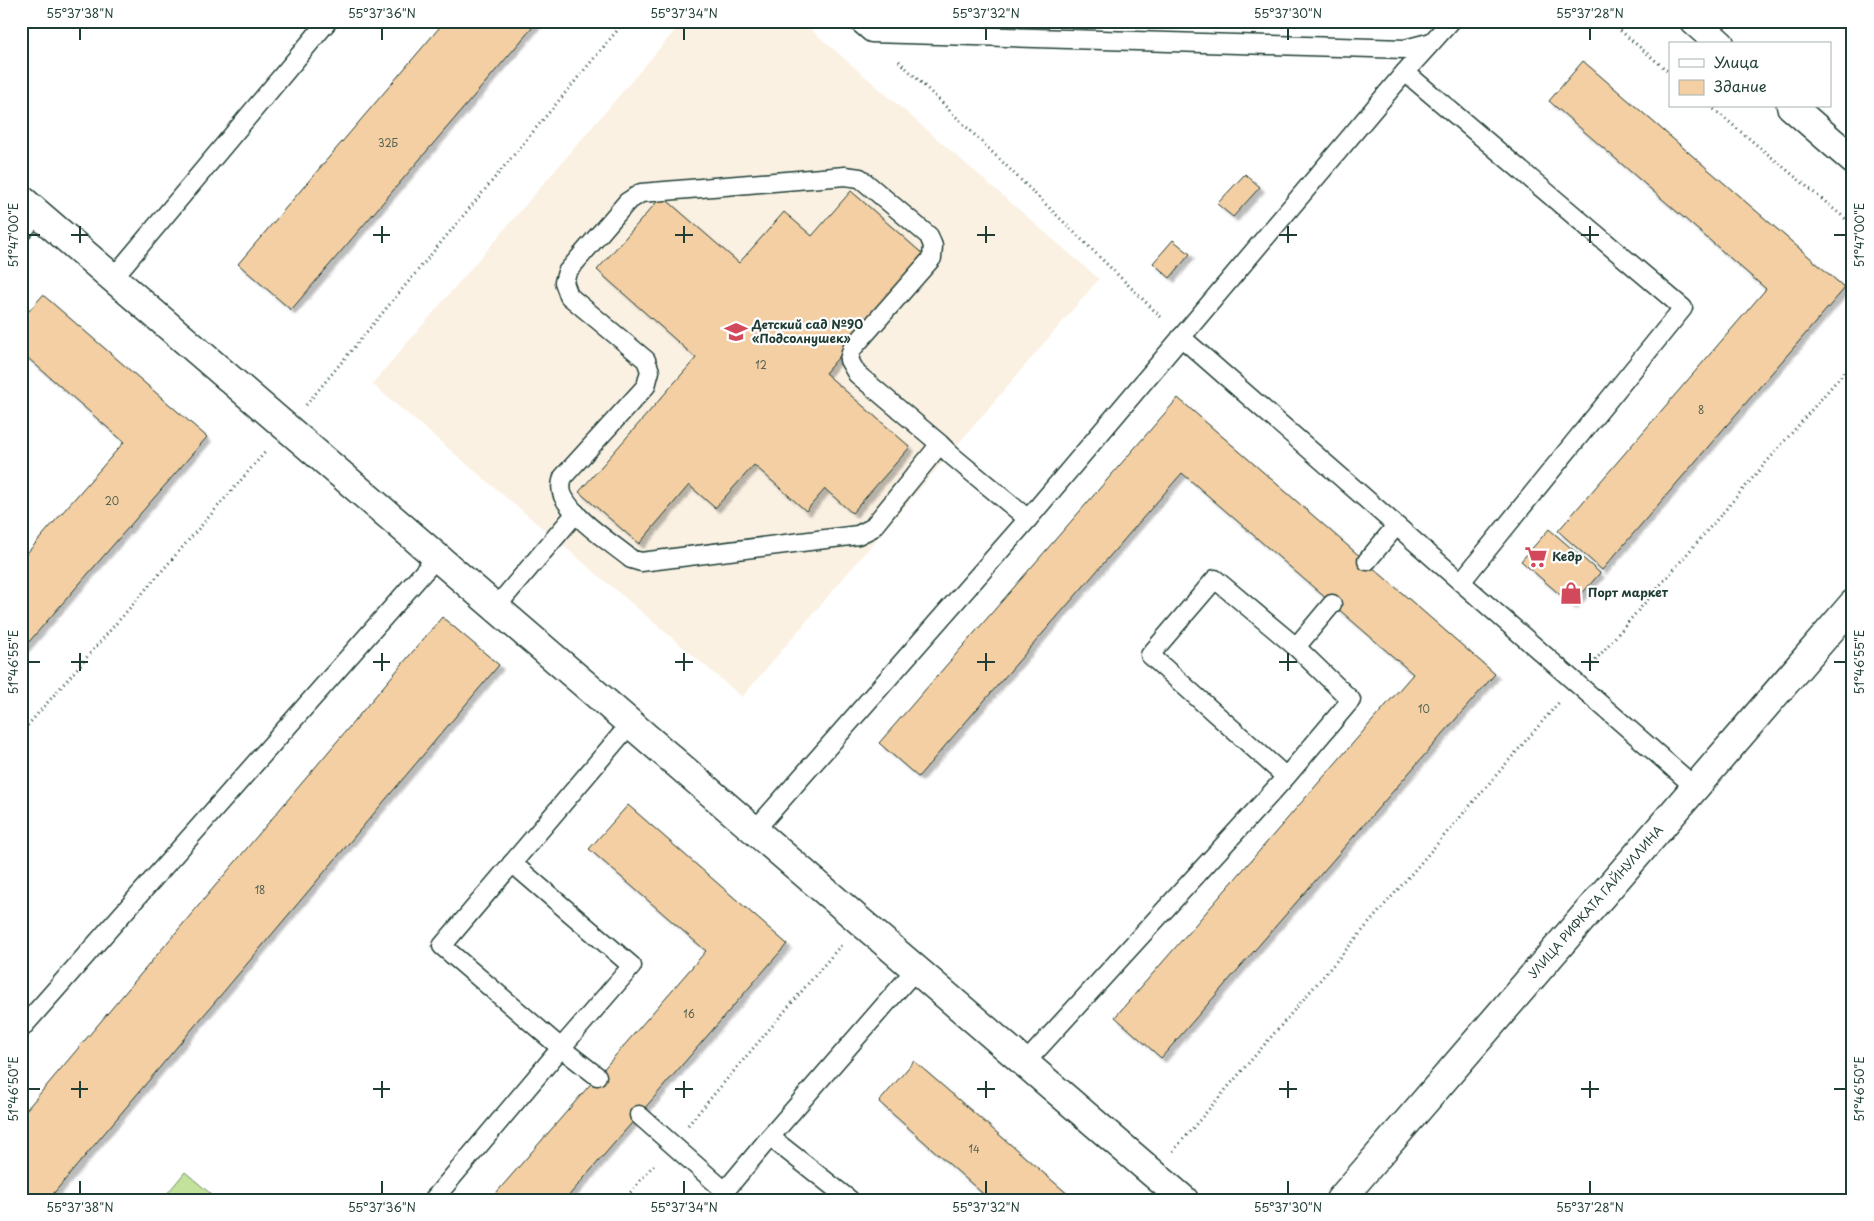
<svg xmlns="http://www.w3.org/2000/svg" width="1874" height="1221" viewBox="0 0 1874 1221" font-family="'Playpen Sans',sans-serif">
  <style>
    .built { fill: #fbf1e3 }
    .green { fill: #c3e39c; stroke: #719068 }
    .building { fill: #f3cfa3; stroke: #1f3d34; filter: url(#shadow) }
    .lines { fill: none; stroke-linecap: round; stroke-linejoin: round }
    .lane-casing { stroke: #1f3d34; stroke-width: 21 }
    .street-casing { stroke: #1f3d34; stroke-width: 31 }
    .secondary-casing { stroke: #1f3d34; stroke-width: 31 }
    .path { stroke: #1f3d34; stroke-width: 3; stroke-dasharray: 1 4; stroke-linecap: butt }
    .lane { stroke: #fff; stroke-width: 18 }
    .street { stroke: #fff; stroke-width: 28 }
    .secondary { stroke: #fff; stroke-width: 28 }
    .ticks { fill: none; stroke: #1f3d34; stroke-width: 2 }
    .labels { text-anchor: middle; stroke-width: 4.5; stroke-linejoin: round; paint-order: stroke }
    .number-label { font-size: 10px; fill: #546250 }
    .poi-label { font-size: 12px; font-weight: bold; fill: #1f3d34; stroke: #fff; text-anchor: start }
    .street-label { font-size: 12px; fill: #1f3d34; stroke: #fff }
    .neatline { fill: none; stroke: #1f3d34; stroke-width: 2 }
    .ticks-label { font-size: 12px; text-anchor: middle; fill: #1f3d34 }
  </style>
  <defs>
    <filter id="shadow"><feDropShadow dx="4.5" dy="4.5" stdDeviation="1" flood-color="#0004"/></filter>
  </defs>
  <rect width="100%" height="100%" fill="#fff"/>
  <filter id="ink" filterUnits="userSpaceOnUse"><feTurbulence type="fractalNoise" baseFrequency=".02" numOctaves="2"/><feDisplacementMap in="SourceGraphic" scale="10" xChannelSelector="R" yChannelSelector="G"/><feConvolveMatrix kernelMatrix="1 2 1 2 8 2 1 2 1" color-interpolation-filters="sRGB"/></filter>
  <g filter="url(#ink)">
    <polygon class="built" points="683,21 801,21 1099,279 742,697 372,384"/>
    <polygon class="green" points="185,1172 218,1200 162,1200"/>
    <g class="building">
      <polygon points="445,21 538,21 291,310 238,264"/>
      <polygon points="1840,21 1853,21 1853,32"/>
      <polygon points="1583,61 1845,288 1602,570 1558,531 1766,289 1549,101"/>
      <polygon points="1245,174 1260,187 1233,217 1217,204"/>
      <polygon points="851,191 926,257 825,373 910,447 852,513 825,489 806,511 754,465 715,508 689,485 639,544 579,492 696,358 597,270 662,196 739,263 784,212 812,236"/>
      <polygon points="1173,240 1190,254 1170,278 1153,263"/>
      <polygon points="43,295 207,437 21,651 21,560 124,442 21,352 21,320"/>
      <polygon points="1178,398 1495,674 1161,1058 1115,1017 1413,674 1182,473 918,777 879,743"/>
      <polygon points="1549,529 1600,573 1572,605 1521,561"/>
      <polygon points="442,617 499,665 48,1200 36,1200 21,1187 21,1116"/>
      <polygon points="628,805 787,944 565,1200 490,1200 706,951 589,849"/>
      <polygon points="914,1061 1070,1196 1067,1200 990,1200 879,1102"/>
    </g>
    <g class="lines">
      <defs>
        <g id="lane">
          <polyline points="857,21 871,33 1405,49 1432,42"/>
          <polyline points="1405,72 1683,308 1461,582"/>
          <polyline points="21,233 38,213"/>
          <polyline points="113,278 328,21"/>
          <polyline points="1181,337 1695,787"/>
          <path d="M940 444 872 528 858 535 641 562 631 559C610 542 574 519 563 496 560 489 561 483 563 477L646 386 650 371 646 360 569 296 564 282 567 272 627 202 641 193 845 176 860 178 929 236 933 246 932 258 852 349 849 360 857 374 940 444 951 455 1028 519"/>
          <polyline points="1367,561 1396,526"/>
          <polyline points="496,607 576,513"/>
          <polyline points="1296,647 1332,604"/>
          <polyline points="755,830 1028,519 1405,72 1451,21"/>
          <polyline points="512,863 632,966 561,1048 597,1076"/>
          <polyline points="21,1029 437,557"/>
          <polyline points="1025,1063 1286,777 1351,700 1296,647 1215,579 1150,655 1286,777"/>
          <polyline points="639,1115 725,1191 770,1137 850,1200"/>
          <polyline points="770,1137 916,969"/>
          <polyline points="433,1200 561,1048 442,946 631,723"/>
        </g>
        <g id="street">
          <polyline points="21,199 1184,1200"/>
          <polyline points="1340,1200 1853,604"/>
        </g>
        <g id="secondary">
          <polyline points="1694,21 1720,44"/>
          <polyline points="1791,106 1853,160"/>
        </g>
      </defs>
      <use href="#lane" class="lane-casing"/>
      <use href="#street" class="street-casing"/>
      <use href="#secondary" class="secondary-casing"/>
      <g class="path">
        <polyline points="1609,21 1670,73"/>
        <polyline points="899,61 1163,319"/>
        <polyline points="1710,106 1853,225"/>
        <polyline points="306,405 625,21"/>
        <polyline points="1592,664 1853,362"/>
        <polyline points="21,733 267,450"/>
        <polyline points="688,1125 841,945"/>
        <polyline points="1173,1151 1560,701"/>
        <polyline points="624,1200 656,1162"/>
      </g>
      <use href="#lane" class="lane"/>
      <use href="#street" class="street"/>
      <use href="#secondary" class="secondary"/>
    </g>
  </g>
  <path class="ticks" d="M80 28V40M382 28V40M684 28V40M986 28V40M1288 28V40M1590 28V40M80 226V243M382 226V243M684 226V243M986 226V243M1288 226V243M1590 226V243M28 235H40M71 235H88M373 235H390M675 235H693M977 235H995M1279 235H1297M1581 235H1599M1834 235H1846M80 653V671M382 653V671M684 653V671M986 653V671M1288 653V671M1590 653V671M28 662H40M71 662H88M373 662H390M675 662H693M977 662H995M1279 662H1297M1581 662H1599M1834 662H1846M80 1081V1098M382 1081V1098M684 1081V1098M986 1081V1098M1288 1081V1098M1590 1081V1098M28 1089H40M71 1089H88M373 1089H390M675 1089H693M977 1089H995M1279 1089H1297M1581 1089H1599M1834 1089H1846M80 1181V1194M382 1181V1194M684 1181V1194M986 1181V1194M1288 1181V1194M1590 1181V1194"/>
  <defs>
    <symbol id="school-bare" viewBox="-9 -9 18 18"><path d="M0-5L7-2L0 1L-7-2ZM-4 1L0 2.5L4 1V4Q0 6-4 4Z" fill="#d1495b" stroke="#fff" stroke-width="2.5" paint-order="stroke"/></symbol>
    <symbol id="supermarket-bare" viewBox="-9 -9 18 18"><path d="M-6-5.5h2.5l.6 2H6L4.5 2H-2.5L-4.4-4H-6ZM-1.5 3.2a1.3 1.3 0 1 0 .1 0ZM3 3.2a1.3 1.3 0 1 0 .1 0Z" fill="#d1495b" stroke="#fff" stroke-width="2.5" paint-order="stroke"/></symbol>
    <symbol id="shop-bare" viewBox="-9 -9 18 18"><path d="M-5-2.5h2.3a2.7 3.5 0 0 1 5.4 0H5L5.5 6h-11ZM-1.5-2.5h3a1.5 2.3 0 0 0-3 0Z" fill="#d1495b" stroke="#fff" stroke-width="2.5" paint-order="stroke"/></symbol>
  </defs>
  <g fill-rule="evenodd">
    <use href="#school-bare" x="720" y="316" width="32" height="32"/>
    <use href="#supermarket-bare" x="1520" y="541" width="32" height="32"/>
    <use href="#shop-bare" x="1555" y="577" width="32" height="32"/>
  </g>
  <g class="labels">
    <g class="number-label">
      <text x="388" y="147">32Б</text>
      <text x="761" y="369">12</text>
      <text x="1701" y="414">8</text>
      <text x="112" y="505">20</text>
      <text x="1424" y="713">10</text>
      <text x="260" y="894">18</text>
      <text x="689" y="1018">16</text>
      <text x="974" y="1153">14</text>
    </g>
    <g class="poi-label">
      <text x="752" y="329">Детский сад №90<tspan x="752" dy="14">«Подсолнушек»</tspan></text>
      <text x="1552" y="561">Кедр</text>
      <text x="1588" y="597">Порт маркет</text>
    </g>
    <g class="street-label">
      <text transform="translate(1596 902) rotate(-49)" y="4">УЛИЦА РИФКАТА ГАЙНУЛЛИНА</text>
    </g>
  </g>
  <rect width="1874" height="1221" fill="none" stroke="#fff" stroke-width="55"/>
  <rect x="1669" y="42" width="162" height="65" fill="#ffffff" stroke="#a5b1ae"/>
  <rect x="1679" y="59" width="25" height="8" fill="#ffffff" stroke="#a5b1ae"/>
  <text x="1714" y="68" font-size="15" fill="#1f3d34">Улица</text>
  <rect x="1679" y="80" width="25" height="15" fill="#f3cfa3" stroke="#a5b1ae"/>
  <text x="1714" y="92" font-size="15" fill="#1f3d34">Здание</text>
  <rect x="28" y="28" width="1818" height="1166" class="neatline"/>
  <g class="ticks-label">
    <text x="80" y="18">55°37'38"N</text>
    <text x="382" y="18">55°37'36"N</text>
    <text x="684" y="18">55°37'34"N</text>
    <text x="986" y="18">55°37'32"N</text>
    <text x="1288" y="18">55°37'30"N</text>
    <text x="1590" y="18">55°37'28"N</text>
    <text transform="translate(1860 235) rotate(-90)" y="4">51°47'00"E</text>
    <text transform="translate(14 235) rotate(-90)" y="4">51°47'00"E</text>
    <text transform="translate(1860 662) rotate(-90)" y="4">51°46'55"E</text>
    <text transform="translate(14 662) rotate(-90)" y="4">51°46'55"E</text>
    <text transform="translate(1860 1089) rotate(-90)" y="4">51°46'50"E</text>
    <text transform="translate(14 1089) rotate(-90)" y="4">51°46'50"E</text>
    <text x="80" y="1212">55°37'38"N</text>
    <text x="382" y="1212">55°37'36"N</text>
    <text x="684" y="1212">55°37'34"N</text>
    <text x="986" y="1212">55°37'32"N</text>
    <text x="1288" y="1212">55°37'30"N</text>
    <text x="1590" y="1212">55°37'28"N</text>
  </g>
</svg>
